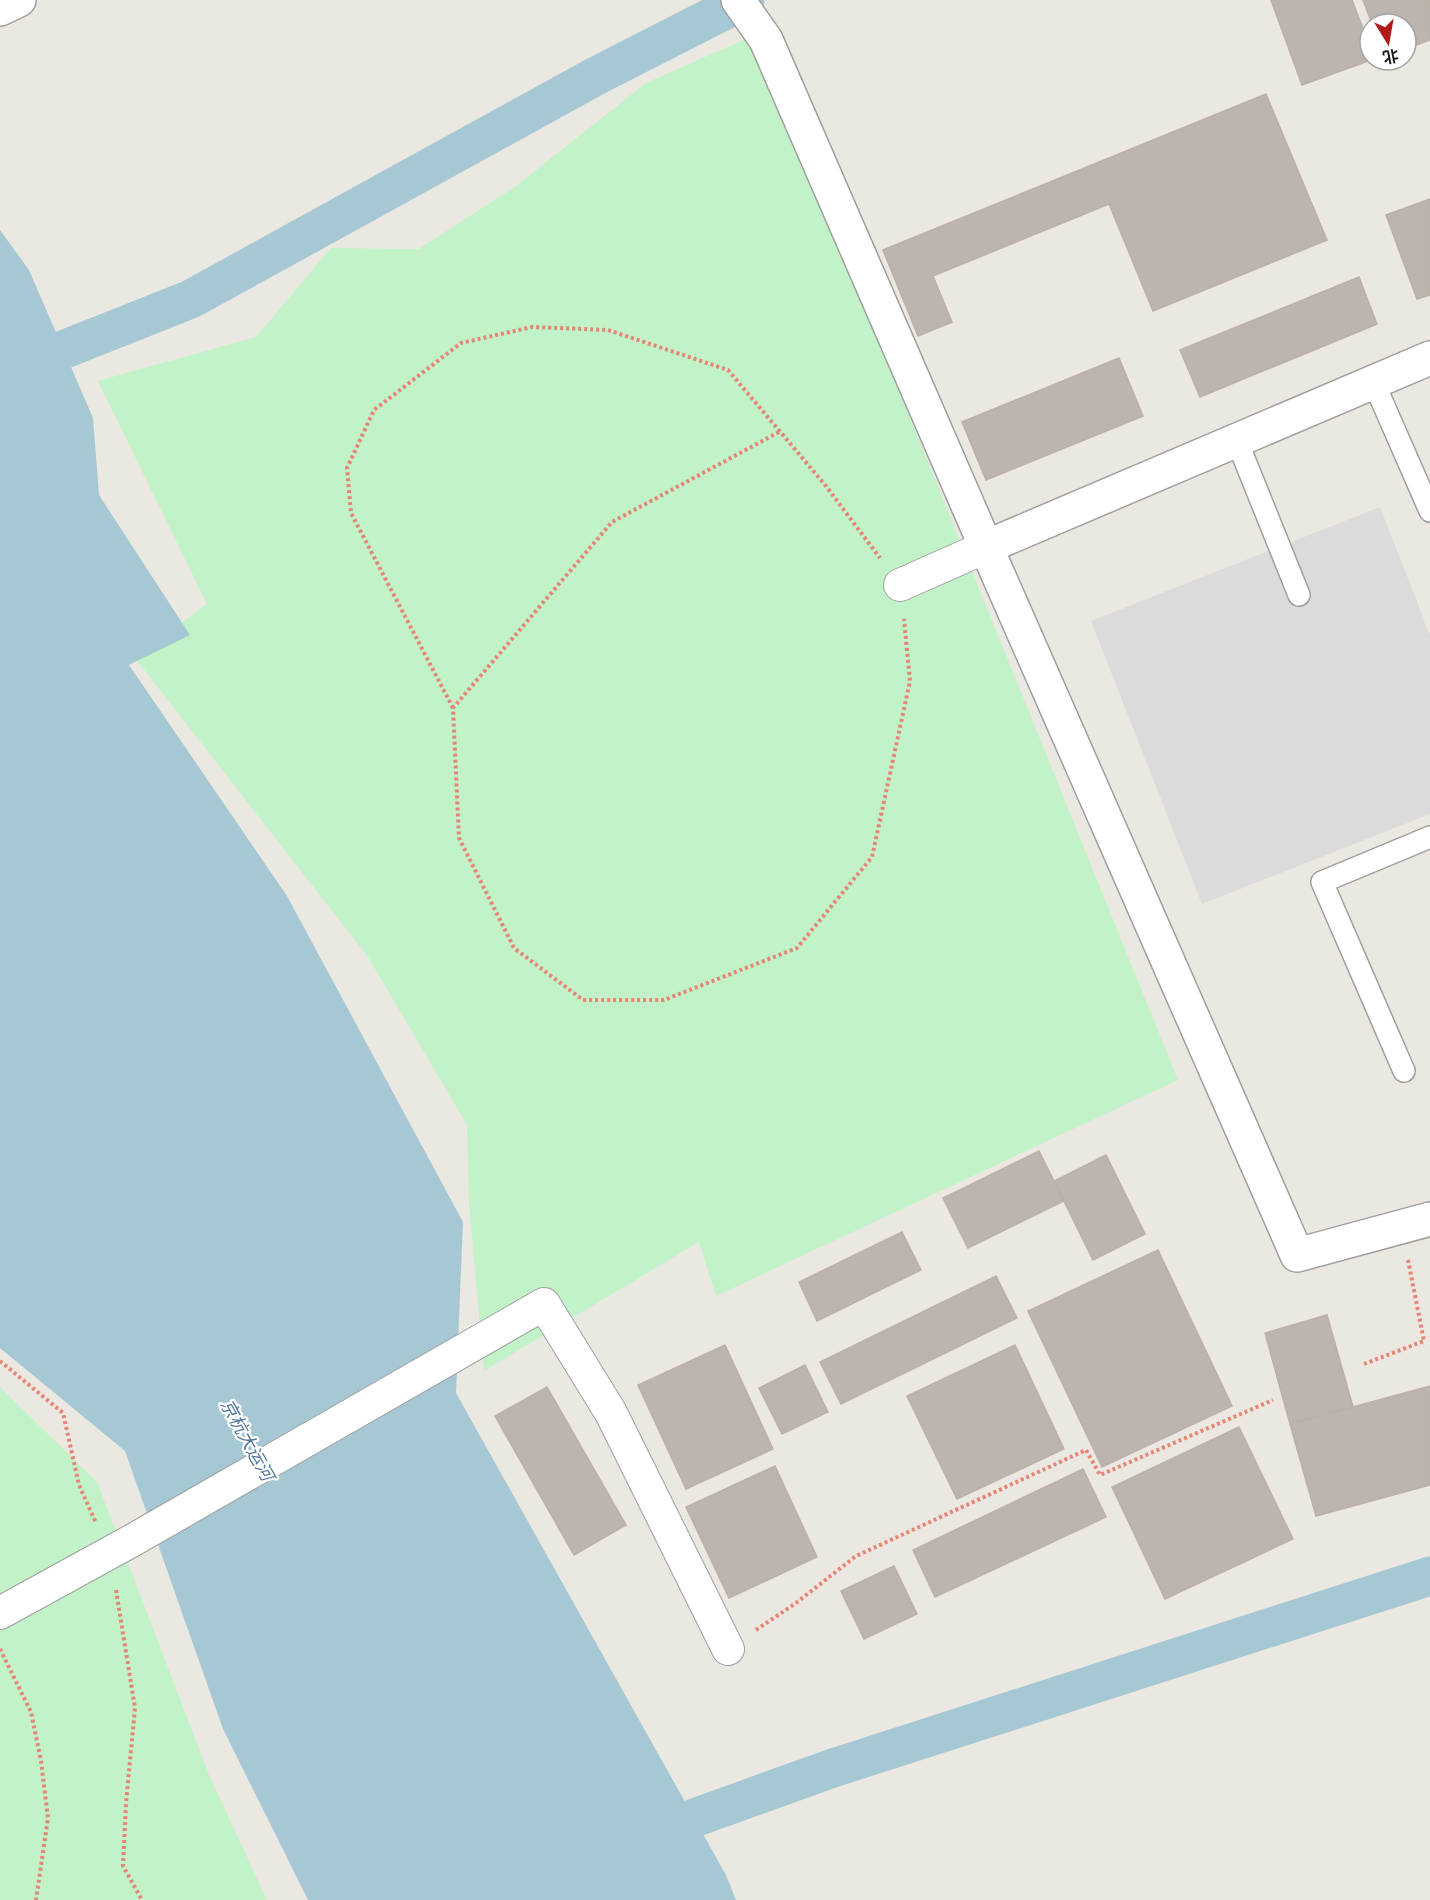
<svg xmlns="http://www.w3.org/2000/svg" width="1430" height="1900" viewBox="0 0 1430 1900" font-family="Cabin,'Noto Sans SC',sans-serif">
  <style>
    .park { fill: #c2f2c7 }
    .parking { fill: #dbdbdb }
    .water { fill: #a6c8d4 }
    .lines { fill: none; stroke-linecap: round; stroke-linejoin: round }
    .canal { stroke: #a6c8d4; stroke-width: 39 }
    .building { fill: #bbb4af; stroke: #bbb0a6; stroke-width: 1.5 }
    .service-casing { stroke: #9f9f9f; stroke-width: 24 }
    .pedestrian-casing { stroke: #9f9f9f; stroke-width: 34 }
    .minor-casing { stroke: #9f9f9f; stroke-width: 36 }
    .path { stroke: #e88475; stroke-width: 4; stroke-dasharray: 3 3; stroke-linecap: butt }
    .service { stroke: #fff; stroke-width: 21 }
    .pedestrian { stroke: #fff; stroke-width: 32 }
    .minor { stroke: #fff; stroke-width: 33 }
    .labels { text-anchor: middle; stroke-width: 4.5; stroke-linejoin: round; paint-order: stroke }
    .water-label { font-size: 18px; font-style: italic; fill: #54779e; stroke: #fff }
  </style>
  <rect width="100%" height="100%" fill="#ebe8e1"/>
  <g class="park">
    <polygon points="755,35 1178,1080 716,1296 699,1242 484,1371 469,1203 467,1125 368,957 135,658 207,604 98,381 256,337 331,248 419,249 516,186 646,83"/>
    <polygon points="0,1387 97,1482 209,1775 267,1900 0,1900"/>
  </g>
  <polygon class="parking" points="1380,507 1430,635 1430,814 1202,904 1091,621"/>
  <polygon class="water" points="0,230 29,270 93,418 99,495 190,635 129,665 287,896 463,1222 456,1393 726,1875 736,1900 308,1900 223,1729 125,1451 0,1348"/>
  <g class="lines">
    <g class="canal">
      <polyline points="0,375 191,299 596,76 745,0"/>
      <polyline points="556,1900 694,1818 833,1768 1430,1576"/>
    </g>
  </g>
  <g class="building">
    <polygon points="1271,0 1352,0 1370,47 1371,60 1302,85"/>
    <polygon points="1363,0 1430,0 1430,40 1406,49 1406,24 1372,24"/>
    <polygon points="1266,94 1327,240 1153,311 1109,204 933,276 952,322 918,336 883,250"/>
    <polygon points="1430,199 1430,295 1417,299 1386,215"/>
    <polygon points="1359,277 1377,324 1200,397 1180,350"/>
    <polygon points="1119,358 1143,416 986,480 962,422"/>
    <polygon points="1039,1151 1064,1201 968,1248 943,1198"/>
    <polygon points="1106,1155 1145,1234 1093,1260 1054,1181"/>
    <polygon points="902,1232 921,1270 817,1321 799,1282"/>
    <polygon points="1158,1250 1232,1406 1102,1467 1028,1311"/>
    <polygon points="996,1276 1017,1318 841,1404 820,1362"/>
    <polygon points="1327,1315 1353,1407 1290,1424 1265,1333"/>
    <polygon points="725,1345 773,1449 686,1489 638,1385"/>
    <polygon points="1015,1345 1064,1449 957,1499 907,1396"/>
    <polygon points="805,1365 828,1412 782,1434 759,1388"/>
    <polygon points="1430,1386 1430,1485 1316,1516 1290,1424"/>
    <polygon points="547,1387 626,1525 574,1555 495,1416"/>
    <polygon points="1239,1427 1293,1539 1165,1599 1112,1487"/>
    <polygon points="775,1466 817,1557 729,1598 686,1507"/>
    <polygon points="1083,1469 1106,1517 935,1597 913,1550"/>
    <polygon points="894,1566 917,1614 864,1639 841,1591"/>
  </g>
  <g class="lines">
    <defs>
      <g id="service">
        <polyline points="1374,383 1430,511"/>
        <polyline points="1237,441 1299,595"/>
        <polyline points="1404,1071 1322,882 1430,837"/>
      </g>
      <g id="pedestrian">
        <polyline points="900,585 986,547"/>
        <polyline points="0,1613 133,1540 544,1304 611,1413 728,1649"/>
      </g>
      <g id="minor">
        <polyline points="738,0 766,40 986,547 1297,1255 1430,1219"/>
        <polyline points="0,9 19,0"/>
        <polyline points="986,547 1430,358"/>
      </g>
    </defs>
    <use href="#service" class="service-casing"/>
    <use href="#pedestrian" class="pedestrian-casing"/>
    <use href="#minor" class="minor-casing"/>
    <g class="path">
      <polyline points="779,432 612,522 453,708 459,838 514,948 583,1000 664,1000 797,948 872,857 910,681 904,619"/>
      <polyline points="453,708 351,513 347,468 374,410 461,343 532,327 608,330 728,370 826,486 880,558"/>
      <polyline points="0,1361 63,1413 79,1485 96,1523"/>
      <polyline points="1364,1364 1424,1341 1408,1260"/>
      <polyline points="116,1590 135,1708 126,1803 123,1866 142,1900"/>
      <polyline points="756,1630 796,1603 856,1556 1086,1450 1100,1475 1273,1400"/>
      <polyline points="0,1649 31,1712 41,1761 48,1818 36,1900"/>
    </g>
    <use href="#service" class="service"/>
    <use href="#pedestrian" class="pedestrian"/>
    <use href="#minor" class="minor"/>
  </g>
  <g class="labels">
    <g class="water-label">
      <text transform="translate(247 1440) rotate(61)" y="6">京杭大运河</text>
    </g>
  </g>
  <g transform="translate(1388 42) rotate(169)"><circle r="28" fill="#ffffff" stroke="#a4a4a4" stroke-width="1.5"/>
  <path d="M0-4.5L10 22L0 15L-10 22Z" fill="#af1b17"/>
  <text y="-9" font-size="16" font-weight="bold" text-anchor="middle" fill="#1b1b1b">北</text>
  </g>
</svg>
